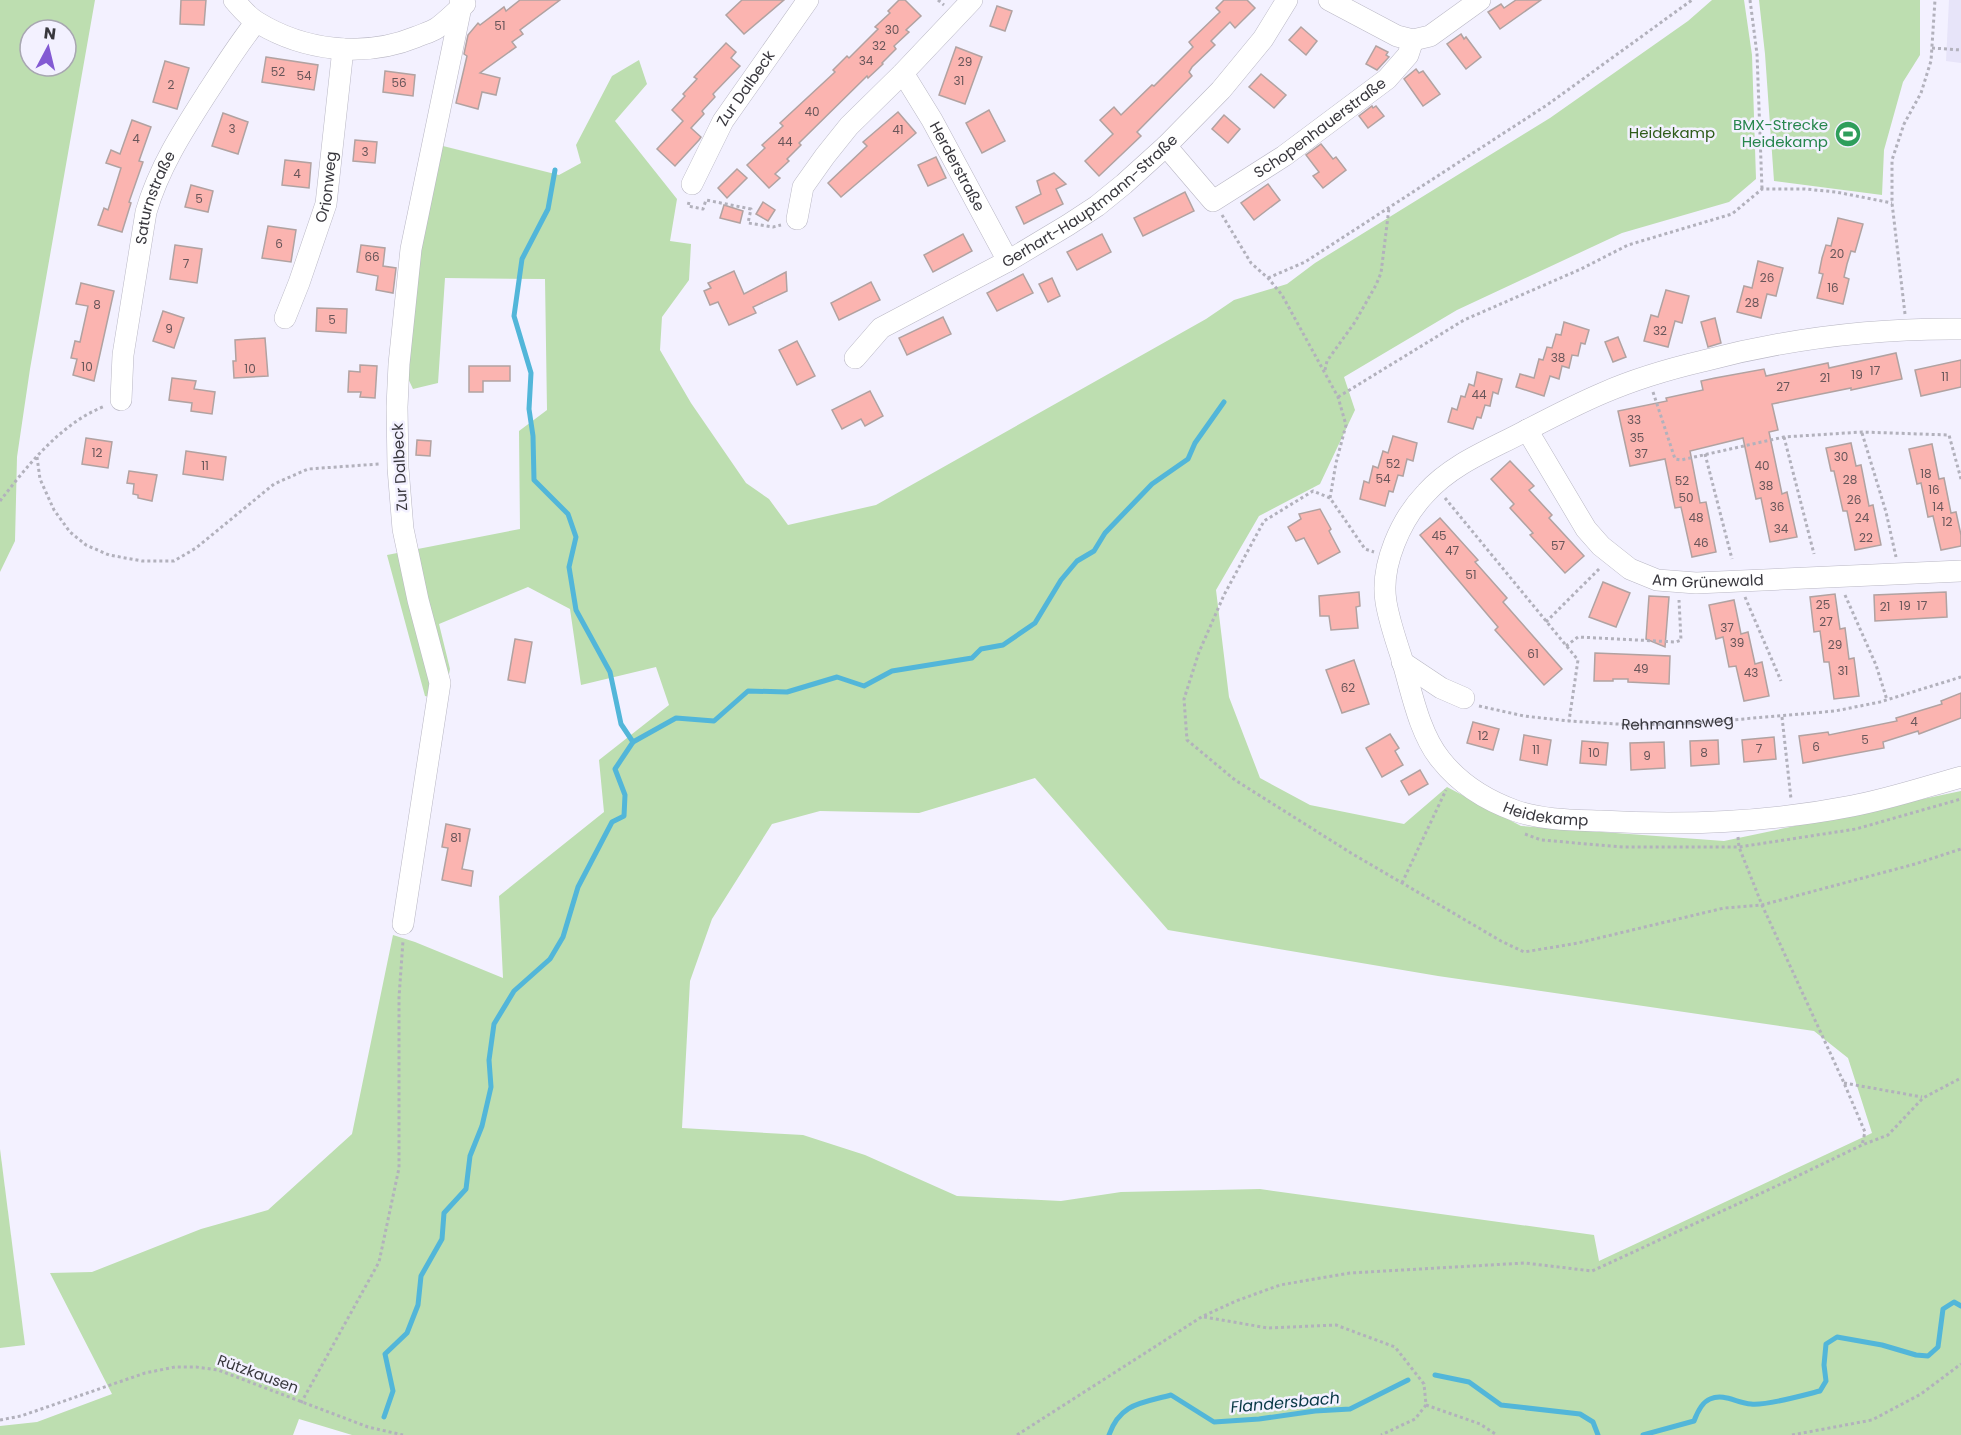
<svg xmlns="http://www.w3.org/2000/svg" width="1961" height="1435" viewBox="0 0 1961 1435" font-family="Poppins,sans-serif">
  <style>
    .built { fill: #e7e4f9 }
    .green { fill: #bddeb0; fill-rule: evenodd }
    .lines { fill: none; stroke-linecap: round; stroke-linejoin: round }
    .stream { stroke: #52b6d9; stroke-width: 5 }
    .building { fill: #fbb4b0; stroke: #b1a2a1; stroke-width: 1.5 }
    .minor-casing { stroke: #b9b7c4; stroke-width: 22 }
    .path { stroke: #b2b1bc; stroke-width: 3; stroke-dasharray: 3 3; stroke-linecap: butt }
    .minor { stroke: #fff; stroke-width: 21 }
    .labels { text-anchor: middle; stroke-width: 5; stroke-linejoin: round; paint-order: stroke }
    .number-label { font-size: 12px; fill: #69565a }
    .street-label { font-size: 15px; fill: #38373d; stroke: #f3f1ff }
    .leisure-label { font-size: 15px; fill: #27864d; stroke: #f3f1ff; text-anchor: end }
    .park-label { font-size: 15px; fill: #2e5b19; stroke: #f3f1ff }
    .water-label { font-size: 16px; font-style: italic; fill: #083745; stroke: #f3f1ff }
  </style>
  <rect width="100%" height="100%" fill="#f3f1ff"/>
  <polygon class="built" points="1949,0 1961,0 1961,63 1946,61"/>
  <g class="green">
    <path d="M0 0H95L30 369 17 457 15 541 0 572ZM30 30H66V66H30Z"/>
    <path d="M1712 0H1744L1752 55 1756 179 1729 202 1622 233 1457 310 1344 377 1355 410 1320 484 1259 516 1216 590 1229 697 1260 778 1310 805 1404 824 1447 787 1521 826 1724 841 1961 791V1435H352L299 1419 293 1435H0V1426L37 1422 112 1394 50 1273 92 1272 201 1229 268 1210 352 1134 393 935 415 942 503 978 499 896 604 812 599 760 669 705 656 667 581 685 570 609 528 587 439 624 450 669 444 701 425 696 387 555 520 529 519 431 547 410 545 279 445 278 438 383 413 389 404 370 416 250 439 145 559 175 581 163 576 145 612 76 639 60 647 84 615 121 677 199 670 241 691 244 689 280 662 317 660 350 691 403 746 483 769 499 788 525 876 505 1206 319 1234 300 1287 284 1315 263 1550 118 1688 21ZM1035 778 1168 930 1438 976 1814 1031 1848 1058 1872 1133 1599 1261 1594 1235 1260 1189 1121 1192 1061 1201 957 1196 865 1155 803 1135 682 1128 690 981 712 919 772 824 820 811 919 813Z"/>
    <polygon points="1759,0 1920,0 1920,55 1903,82 1884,150 1882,195 1774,181 1765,54"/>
    <polygon points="0,1149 25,1345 0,1348"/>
  </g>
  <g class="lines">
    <g class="stream">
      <polyline points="633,742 676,718 714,721 748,691 787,692 837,677 864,686 892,671 972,658 981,649 1003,645 1035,623 1061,580 1077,561 1094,551 1105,533 1152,484 1188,459 1195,443 1224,402"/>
      <polyline points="1435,1375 1469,1382 1501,1405 1580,1414 1593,1422 1598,1435"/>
      <polyline points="384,1417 393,1391 385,1354 407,1333 418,1305 421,1276 442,1239 444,1213 466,1189 470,1156 482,1126 491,1087 489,1060 494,1024 514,991 550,959 563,937 578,887 612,822 624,816 625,795 615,769 633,742 621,724 610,672 576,610 569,567 576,537 568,514 534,480 533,436 529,409 531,373 514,316 522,259 548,209 555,170"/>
      <path d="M1109 1435C1120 1403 1142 1403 1171 1395L1214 1422 1259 1419 1315 1411 1350 1409 1408 1380"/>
      <path d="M1643 1435 1694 1421C1697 1413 1702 1402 1710 1399 1724 1393 1737 1403 1751 1404 1766 1406 1804 1395 1820 1391L1826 1381 1824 1365 1826 1344 1837 1337 1882 1345 1916 1355 1928 1356 1938 1347 1943 1309 1954 1302 1961 1306"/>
    </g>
  </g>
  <g class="building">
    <polygon points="181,0 206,0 204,25 180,24"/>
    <polygon points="520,0 560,0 520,30 523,34 512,42 516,47 480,73 500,78 496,95 482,92 478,109 456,103 467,56 464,54 468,35 478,23 480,25 504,7 506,11"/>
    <polygon points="742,0 784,0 744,34 726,15"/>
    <polygon points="899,0 905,0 921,16 906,30 909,32 894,46 896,49 882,63 883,64 868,78 867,76 799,143 801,145 787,159 789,161 775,174 780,178 769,188 747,165 765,148 762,145 783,126 780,123 835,72 833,70 847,56 849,58 878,29 875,27 890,13 888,11"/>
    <polygon points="1224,0 1247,0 1255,8 1235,28 1230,22 1211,41 1215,45 1192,67 1189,72 1192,76 1137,132 1141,136 1099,176 1085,161 1113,134 1100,120 1114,107 1121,115 1152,85 1154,86 1193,47 1189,42 1220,12 1216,8"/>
    <polygon points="1516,0 1541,0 1500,29 1488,12 1501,4 1504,8"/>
    <polygon points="997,6 1012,11 1005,31 990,26"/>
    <polygon points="1301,27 1317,41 1306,55 1289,40"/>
    <polygon points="1461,34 1464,39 1466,37 1481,57 1466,69 1447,44"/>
    <polygon points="726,43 736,52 731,58 740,66 713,94 715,97 702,111 704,114 691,128 701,137 699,140 675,166 657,149 683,121 672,110 685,96 683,94 697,79 694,77"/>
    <polygon points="1376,46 1388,52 1386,55 1389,57 1377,70 1366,64"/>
    <polygon points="956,47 982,57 965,104 939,95"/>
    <polygon points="266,57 318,65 314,90 262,82"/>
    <polygon points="165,61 189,68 177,109 153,102"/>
    <polygon points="1416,69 1419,73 1423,71 1440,94 1423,106 1404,79"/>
    <polygon points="385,71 415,75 413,96 383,92"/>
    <polygon points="1261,74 1286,95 1274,108 1249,87"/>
    <polygon points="1372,106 1373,108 1376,106 1384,116 1368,128 1359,116"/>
    <polygon points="989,110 1005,141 982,153 966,123"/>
    <polygon points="898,112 916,133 841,197 828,183 867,146 863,142"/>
    <polygon points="223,113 248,122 238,154 212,146"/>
    <polygon points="1224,115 1240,129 1228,143 1212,129"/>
    <polygon points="132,120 151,127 139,161 143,162 129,202 131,203 122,232 98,225 104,208 108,210 121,168 106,163 111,150 120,154"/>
    <polygon points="355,140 377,142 375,163 353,161"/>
    <polygon points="1321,144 1333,159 1336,157 1346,170 1323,188 1313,176 1319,172 1306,155"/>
    <polygon points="936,157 946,178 928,186 918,165"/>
    <polygon points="285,160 311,163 309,188 282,185"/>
    <polygon points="737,169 747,178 727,198 718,188"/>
    <polygon points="1054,173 1066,184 1056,189 1063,204 1024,224 1016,207 1041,194 1037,181"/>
    <polygon points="1268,184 1280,200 1254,220 1241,203"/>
    <polygon points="191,185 213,191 208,212 185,207"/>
    <polygon points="1185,192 1194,211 1143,236 1134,218"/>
    <polygon points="763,202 775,210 768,221 756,214"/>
    <polygon points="724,205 743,211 740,223 720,218"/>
    <polygon points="1838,218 1863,224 1855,252 1851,251 1847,264 1844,277 1849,279 1843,304 1817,298 1823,274 1819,273 1822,258 1826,245 1831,246"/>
    <polygon points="268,226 296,230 291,262 262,258"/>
    <polygon points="963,234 972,251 933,272 924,255"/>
    <polygon points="1102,234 1111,252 1077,270 1067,252"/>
    <polygon points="175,245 202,249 197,283 170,279"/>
    <polygon points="361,245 385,248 383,266 396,268 393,293 376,290 378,276 357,272"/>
    <polygon points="1758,261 1783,268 1776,296 1767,294 1761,318 1737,312 1744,286 1752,288"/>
    <polygon points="734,271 744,294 786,272 787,291 753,307 756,313 729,325 718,302 710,305 704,291 711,288 708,283"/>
    <polygon points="1023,274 1033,293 997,311 987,293"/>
    <polygon points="1052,278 1060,296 1048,302 1039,284"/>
    <polygon points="871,282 880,300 839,320 831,303"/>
    <polygon points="81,283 114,291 94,381 73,375 77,359 71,358 75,341 80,342 88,306 76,304"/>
    <polygon points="1666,290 1689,296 1682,323 1675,321 1668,347 1644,341 1651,315 1658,317"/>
    <polygon points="317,308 347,309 346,333 316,331"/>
    <polygon points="163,311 184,318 174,348 153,341"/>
    <polygon points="943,317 951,334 907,355 899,338"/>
    <polygon points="1715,318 1721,343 1708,347 1701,322"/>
    <polygon points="1564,322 1589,330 1585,344 1581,343 1578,356 1572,355 1569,368 1562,366 1559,379 1550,376 1544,396 1516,387 1520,374 1534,378 1539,359 1543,360 1547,347 1552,348 1556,334 1561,335"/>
    <polygon points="1618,337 1626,357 1613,362 1605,342"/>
    <polygon points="265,338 268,376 234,378 233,361 236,361 235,340"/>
    <polygon points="797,341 815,376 797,385 779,350"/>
    <polygon points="1896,353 1902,379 1851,390 1851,388 1772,404 1778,430 1769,432 1782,494 1787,492 1797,537 1770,542 1761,498 1756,499 1743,438 1690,451 1700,503 1706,502 1716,552 1692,557 1681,507 1675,508 1665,459 1630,466 1618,411 1667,401 1666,398 1703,390 1701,381 1715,378 1764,369 1766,376 1828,363 1829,368"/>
    <polygon points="1961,360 1961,387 1921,396 1915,370"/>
    <polygon points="360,365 377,366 375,398 360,397 361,392 348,392 349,371 360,372"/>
    <polygon points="469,366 510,366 510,381 483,381 483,392 469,392"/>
    <polygon points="1477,372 1502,379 1498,394 1493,392 1490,406 1485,405 1481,418 1477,417 1473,429 1448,422 1452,408 1457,410 1461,396 1465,397 1469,384 1474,386"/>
    <polygon points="172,378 196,381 194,389 215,392 212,414 191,411 192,403 169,400"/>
    <polygon points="870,391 883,416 865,426 861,419 842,429 832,410"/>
    <polygon points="1393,436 1417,443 1413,461 1407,459 1403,476 1398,475 1393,492 1389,491 1385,506 1360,499 1364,481 1369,483 1373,466 1378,468 1383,451 1388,453"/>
    <polygon points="86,438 112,442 108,468 82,464"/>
    <polygon points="417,440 431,441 430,456 416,455"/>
    <polygon points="1851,443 1856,466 1861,465 1869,506 1873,505 1881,545 1855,550 1847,511 1843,511 1834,471 1831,471 1826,448"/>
    <polygon points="1932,444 1939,479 1944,478 1951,513 1956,512 1961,535 1961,546 1941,550 1933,516 1928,517 1921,483 1917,484 1909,449"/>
    <polygon points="186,451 226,457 223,480 183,474"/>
    <polygon points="1510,461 1534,486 1529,490 1552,515 1549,518 1584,556 1565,573 1530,535 1533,533 1510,508 1514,504 1491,479"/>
    <polygon points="129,471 157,475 152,501 138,498 138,495 133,494 134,484 127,483"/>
    <polygon points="1320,509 1331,529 1329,531 1340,552 1318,564 1304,538 1296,541 1288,527 1301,519 1299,514"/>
    <polygon points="1440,518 1478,560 1475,562 1507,598 1503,602 1562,669 1544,685 1495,630 1498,627 1420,535"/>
    <polygon points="1603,582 1630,593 1616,627 1589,617"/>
    <polygon points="1359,592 1360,606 1356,607 1358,628 1331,630 1329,616 1320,616 1319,596"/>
    <polygon points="1946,592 1947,617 1875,621 1874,595"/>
    <polygon points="1835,594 1840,629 1845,628 1849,659 1854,658 1859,696 1834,699 1829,662 1824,662 1820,631 1814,632 1810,597"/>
    <polygon points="1649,596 1669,597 1665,647 1646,639"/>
    <polygon points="1734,600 1741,634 1748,632 1755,664 1762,662 1769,696 1744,701 1736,666 1729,667 1723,637 1716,639 1709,605"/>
    <polygon points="515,639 532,642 525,683 508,680"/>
    <polygon points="1595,653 1670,656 1669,684 1628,682 1628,679 1613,679 1613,681 1594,681"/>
    <polygon points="1354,660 1369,704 1342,713 1326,670"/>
    <polygon points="1961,693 1961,718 1919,734 1918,731 1883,742 1884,748 1803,763 1799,736 1828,732 1829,735 1897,721 1896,718 1942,704 1941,701"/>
    <polygon points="1473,722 1499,729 1493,750 1467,743"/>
    <polygon points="1390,734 1399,748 1395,751 1403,765 1382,777 1366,748"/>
    <polygon points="1524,735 1551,740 1547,765 1520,760"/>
    <polygon points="1774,737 1776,759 1744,762 1742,740"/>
    <polygon points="1718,740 1719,764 1691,766 1690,741"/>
    <polygon points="1582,741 1608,743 1606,765 1580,763"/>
    <polygon points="1664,742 1665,768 1631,770 1630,743"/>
    <polygon points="1420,770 1428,784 1409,795 1401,781"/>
    <polygon points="446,824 470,829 462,869 473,871 471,886 442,880 448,848 442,847"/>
  </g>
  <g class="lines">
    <defs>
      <g id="minor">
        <path d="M234 0C241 8 248 17 257 22 304 51 365 58 416 37 423 34 431 32 437 28 447 21 456 11 465 4"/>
        <polyline points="1329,0 1397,36 1413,40 1430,36 1480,0"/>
        <path id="s2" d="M903 73 932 120 1008 261"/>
        <path id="s3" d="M1166 146 1213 201 1284 156 1387 79 1408 55 1413 40"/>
        <path id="s4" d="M692 184 723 121 808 0"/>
        <polyline points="797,219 803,187 825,156 849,126 903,73 972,0"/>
        <path id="s5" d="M285 318 299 283 326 204 343 49"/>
        <path id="s6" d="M1961 329C1872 328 1790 338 1703 361 1669 369 1635 379 1603 393 1577 404 1552 417 1527 430 1492 449 1453 463 1426 493 1401 519 1380 565 1386 602 1389 620 1395 638 1401 656 1411 689 1419 734 1441 760 1460 784 1488 801 1516 811 1543 820 1572 820 1600 821 1684 826 1770 822 1852 806 1889 799 1925 787 1961 777"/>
        <path id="s7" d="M855 358 881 328 1008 261 1068 225 1097 206 1124 184 1166 146 1221 90 1263 39 1287 0"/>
        <path id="s8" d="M121 400 123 355 146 212C159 167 184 129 209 90 224 67 239 43 256 22"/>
        <path id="s9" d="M1527 430 1586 529 1601 546 1630 569 1657 580 1696 583 1961 571"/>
        <polyline points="1402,662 1441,688 1464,698"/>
        <polyline points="403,924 440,683 418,600 403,529 398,468 397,407 399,364 411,249 461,7 460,0"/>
      </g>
    </defs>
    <use href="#minor" class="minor-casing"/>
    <g class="path">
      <polyline points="938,0 944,5"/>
      <polyline points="1750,0 1757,54 1762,189"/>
      <polyline points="1932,48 1961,50"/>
      <polyline points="689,202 688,206 703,209 706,200 751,209 748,223 773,227 781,225"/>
      <polyline points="1222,215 1251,263 1268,278 1282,295 1338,397 1346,425 1336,463 1330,498 1365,549 1374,552"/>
      <polyline points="1268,278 1305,262 1547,105 1692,0"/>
      <polyline points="1905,314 1892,203 1892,160 1904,124 1921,93 1931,61 1935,0"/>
      <polyline points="1325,370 1327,361 1355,322 1376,285 1381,273 1389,208"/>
      <polyline points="1653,392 1675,459 1681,460 1784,437 1862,432 1949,435 1961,479"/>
      <polyline points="1338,397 1464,320 1581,269 1628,245 1732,214 1762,189 1805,189 1836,192 1892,203"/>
      <polyline points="1862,433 1886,512 1896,557"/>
      <polyline points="1784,437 1814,554"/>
      <polyline points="1705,454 1732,559"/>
      <polyline points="37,457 40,479 54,510 70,532 86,545 109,555 142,561 174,561 196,548 274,484 308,469 379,464"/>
      <polyline points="1330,498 1313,491 1264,521 1224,595 1199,652 1184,699 1187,740 1235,780 1351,853 1501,941 1524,952 1578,943 1724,908 1762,905 1915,864 1961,849"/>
      <polyline points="1445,498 1578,660 1569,721"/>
      <path d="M0 501C28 465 61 423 105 406"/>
      <polyline points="1845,595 1876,665 1887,700"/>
      <polyline points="1745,597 1781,681"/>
      <polyline points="1546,622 1600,568"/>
      <polyline points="1566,646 1578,637 1676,642 1681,640 1679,600"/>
      <path id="s1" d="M1479 706 1524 716 1569 721 1633 725 1697 723 1835 711 1880 702 1961 677"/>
      <polyline points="1782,717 1791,799"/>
      <polyline points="1525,834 1541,840 1623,847 1739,847 1856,829 1961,799"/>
      <polyline points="1738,837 1739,847 1762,905 1844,1083 1865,1132 1862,1145"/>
      <polyline points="1402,883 1446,790"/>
      <polyline points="1844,1083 1922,1097"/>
      <polyline points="1204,1317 1268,1328 1336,1325 1395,1347 1424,1384 1426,1405 1415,1419 1381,1435"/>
      <polyline points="301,1403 379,1262 399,1168 399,997 403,941"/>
      <polyline points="1426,1405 1480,1424 1497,1435"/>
      <polyline points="0,1420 21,1416 145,1373 175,1367 196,1367 218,1370 368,1427 403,1435"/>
      <polyline points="1017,1435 1203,1316 1236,1301 1280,1285 1350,1273 1525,1263 1592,1271 1783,1183 1862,1145 1888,1135 1923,1098 1961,1078"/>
      <polyline points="1792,1435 1872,1420 1921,1394 1961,1364"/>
    </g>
    <use href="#minor" class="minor"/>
  </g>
  <defs>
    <symbol id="stadium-disc" viewBox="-11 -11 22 22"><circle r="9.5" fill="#2e9e5b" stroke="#f3f1ff"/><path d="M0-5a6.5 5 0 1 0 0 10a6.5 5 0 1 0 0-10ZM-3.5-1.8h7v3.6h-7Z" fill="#fff"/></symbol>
  </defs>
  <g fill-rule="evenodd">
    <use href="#stadium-disc" x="1833" y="119" width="30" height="30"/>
  </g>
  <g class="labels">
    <g class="number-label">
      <text x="500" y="30">51</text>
      <text x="892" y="34">30</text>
      <text x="879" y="50">32</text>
      <text x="866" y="65">34</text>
      <text x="965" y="66">29</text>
      <text x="278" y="76">52</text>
      <text x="304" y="80">54</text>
      <text x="959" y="85">31</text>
      <text x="399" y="87">56</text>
      <text x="171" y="89">2</text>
      <text x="812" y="116">40</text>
      <text x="232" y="133">3</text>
      <text x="898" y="134">41</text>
      <text x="136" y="143">4</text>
      <text x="785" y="146">44</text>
      <text x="365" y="156">3</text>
      <text x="297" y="178">4</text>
      <text x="199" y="203">5</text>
      <text x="279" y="248">6</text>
      <text x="1837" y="258">20</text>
      <text x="372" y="261">66</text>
      <text x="186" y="268">7</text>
      <text x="1767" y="282">26</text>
      <text x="1833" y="292">16</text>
      <text x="1752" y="307">28</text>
      <text x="97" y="309">8</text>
      <text x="332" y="324">5</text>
      <text x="169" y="333">9</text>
      <text x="1660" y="335">32</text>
      <text x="1558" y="362">38</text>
      <text x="87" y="371">10</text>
      <text x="250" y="373">10</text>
      <text x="1875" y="375">17</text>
      <text x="1857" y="379">19</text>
      <text x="1945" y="381">11</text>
      <text x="1825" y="382">21</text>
      <text x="1783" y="391">27</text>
      <text x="1479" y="399">44</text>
      <text x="1634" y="424">33</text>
      <text x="1637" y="442">35</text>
      <text x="97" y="457">12</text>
      <text x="1641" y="458">37</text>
      <text x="1841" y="461">30</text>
      <text x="1393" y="468">52</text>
      <text x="205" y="470">11</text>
      <text x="1762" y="470">40</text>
      <text x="1926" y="478">18</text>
      <text x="1383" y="483">54</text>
      <text x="1850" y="484">28</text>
      <text x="1682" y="485">52</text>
      <text x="1766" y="490">38</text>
      <text x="1934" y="494">16</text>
      <text x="1686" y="502">50</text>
      <text x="1854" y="504">26</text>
      <text x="1777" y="511">36</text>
      <text x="1938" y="511">14</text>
      <text x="1696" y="522">48</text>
      <text x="1862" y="522">24</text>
      <text x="1947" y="526">12</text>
      <text x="1781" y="533">34</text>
      <text x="1439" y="540">45</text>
      <text x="1866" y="542">22</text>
      <text x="1701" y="547">46</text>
      <text x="1558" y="550">57</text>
      <text x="1452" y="555">47</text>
      <text x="1471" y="579">51</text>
      <text x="1823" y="609">25</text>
      <text x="1905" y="610">19</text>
      <text x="1922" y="610">17</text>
      <text x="1885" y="611">21</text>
      <text x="1826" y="626">27</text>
      <text x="1727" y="632">37</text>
      <text x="1737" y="647">39</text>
      <text x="1835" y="649">29</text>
      <text x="1533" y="658">61</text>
      <text x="1641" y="673">49</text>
      <text x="1843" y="675">31</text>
      <text x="1751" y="677">43</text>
      <text x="1348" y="692">62</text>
      <text x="1914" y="726">4</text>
      <text x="1483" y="740">12</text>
      <text x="1865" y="744">5</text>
      <text x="1816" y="751">6</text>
      <text x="1759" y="753">7</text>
      <text x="1536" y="754">11</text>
      <text x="1594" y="757">10</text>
      <text x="1704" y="757">8</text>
      <text x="1647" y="760">9</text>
      <text x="456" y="842">81</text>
    </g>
    <g class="street-label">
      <text dy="5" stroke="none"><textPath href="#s4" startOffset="110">Zur Dalbeck</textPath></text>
      <text dy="5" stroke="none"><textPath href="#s3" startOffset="202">Schopenhauerstraße</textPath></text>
      <text dy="5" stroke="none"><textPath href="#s2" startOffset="108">Herderstraße</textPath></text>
      <text dy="5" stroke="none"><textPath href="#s5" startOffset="138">Orionweg</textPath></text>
      <text dy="5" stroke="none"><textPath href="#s8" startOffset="206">Saturnstraße</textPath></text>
      <text dy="5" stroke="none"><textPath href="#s7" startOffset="285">Gerhart-Hauptmann-Straße</textPath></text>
      <text transform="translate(400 467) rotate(-93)" y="5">Zur Dalbeck</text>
      <text dy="5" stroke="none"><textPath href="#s9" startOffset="255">Am Grünewald</textPath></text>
      <text dy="5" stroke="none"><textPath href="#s1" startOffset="200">Rehmannsweg</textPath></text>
      <text dy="5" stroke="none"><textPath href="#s6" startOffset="980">Heidekamp</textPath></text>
      <text transform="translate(258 1374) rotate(20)" y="5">Rützkausen</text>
    </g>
    <g class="leisure-label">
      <text x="1828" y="130">BMX-Strecke<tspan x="1828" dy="17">Heidekamp</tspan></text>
    </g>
    <g class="park-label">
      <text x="1672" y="138">Heidekamp</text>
    </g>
    <g class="water-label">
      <text transform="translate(1285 1402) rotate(-5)" y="6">Flandersbach</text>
    </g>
  </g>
  <g transform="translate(48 48) rotate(7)"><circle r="28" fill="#f3f1ff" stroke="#a8a7b1" stroke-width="1.5"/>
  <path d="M0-4.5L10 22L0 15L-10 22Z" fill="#835ad3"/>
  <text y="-9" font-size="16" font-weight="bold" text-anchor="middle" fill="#38373d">N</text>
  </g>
</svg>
